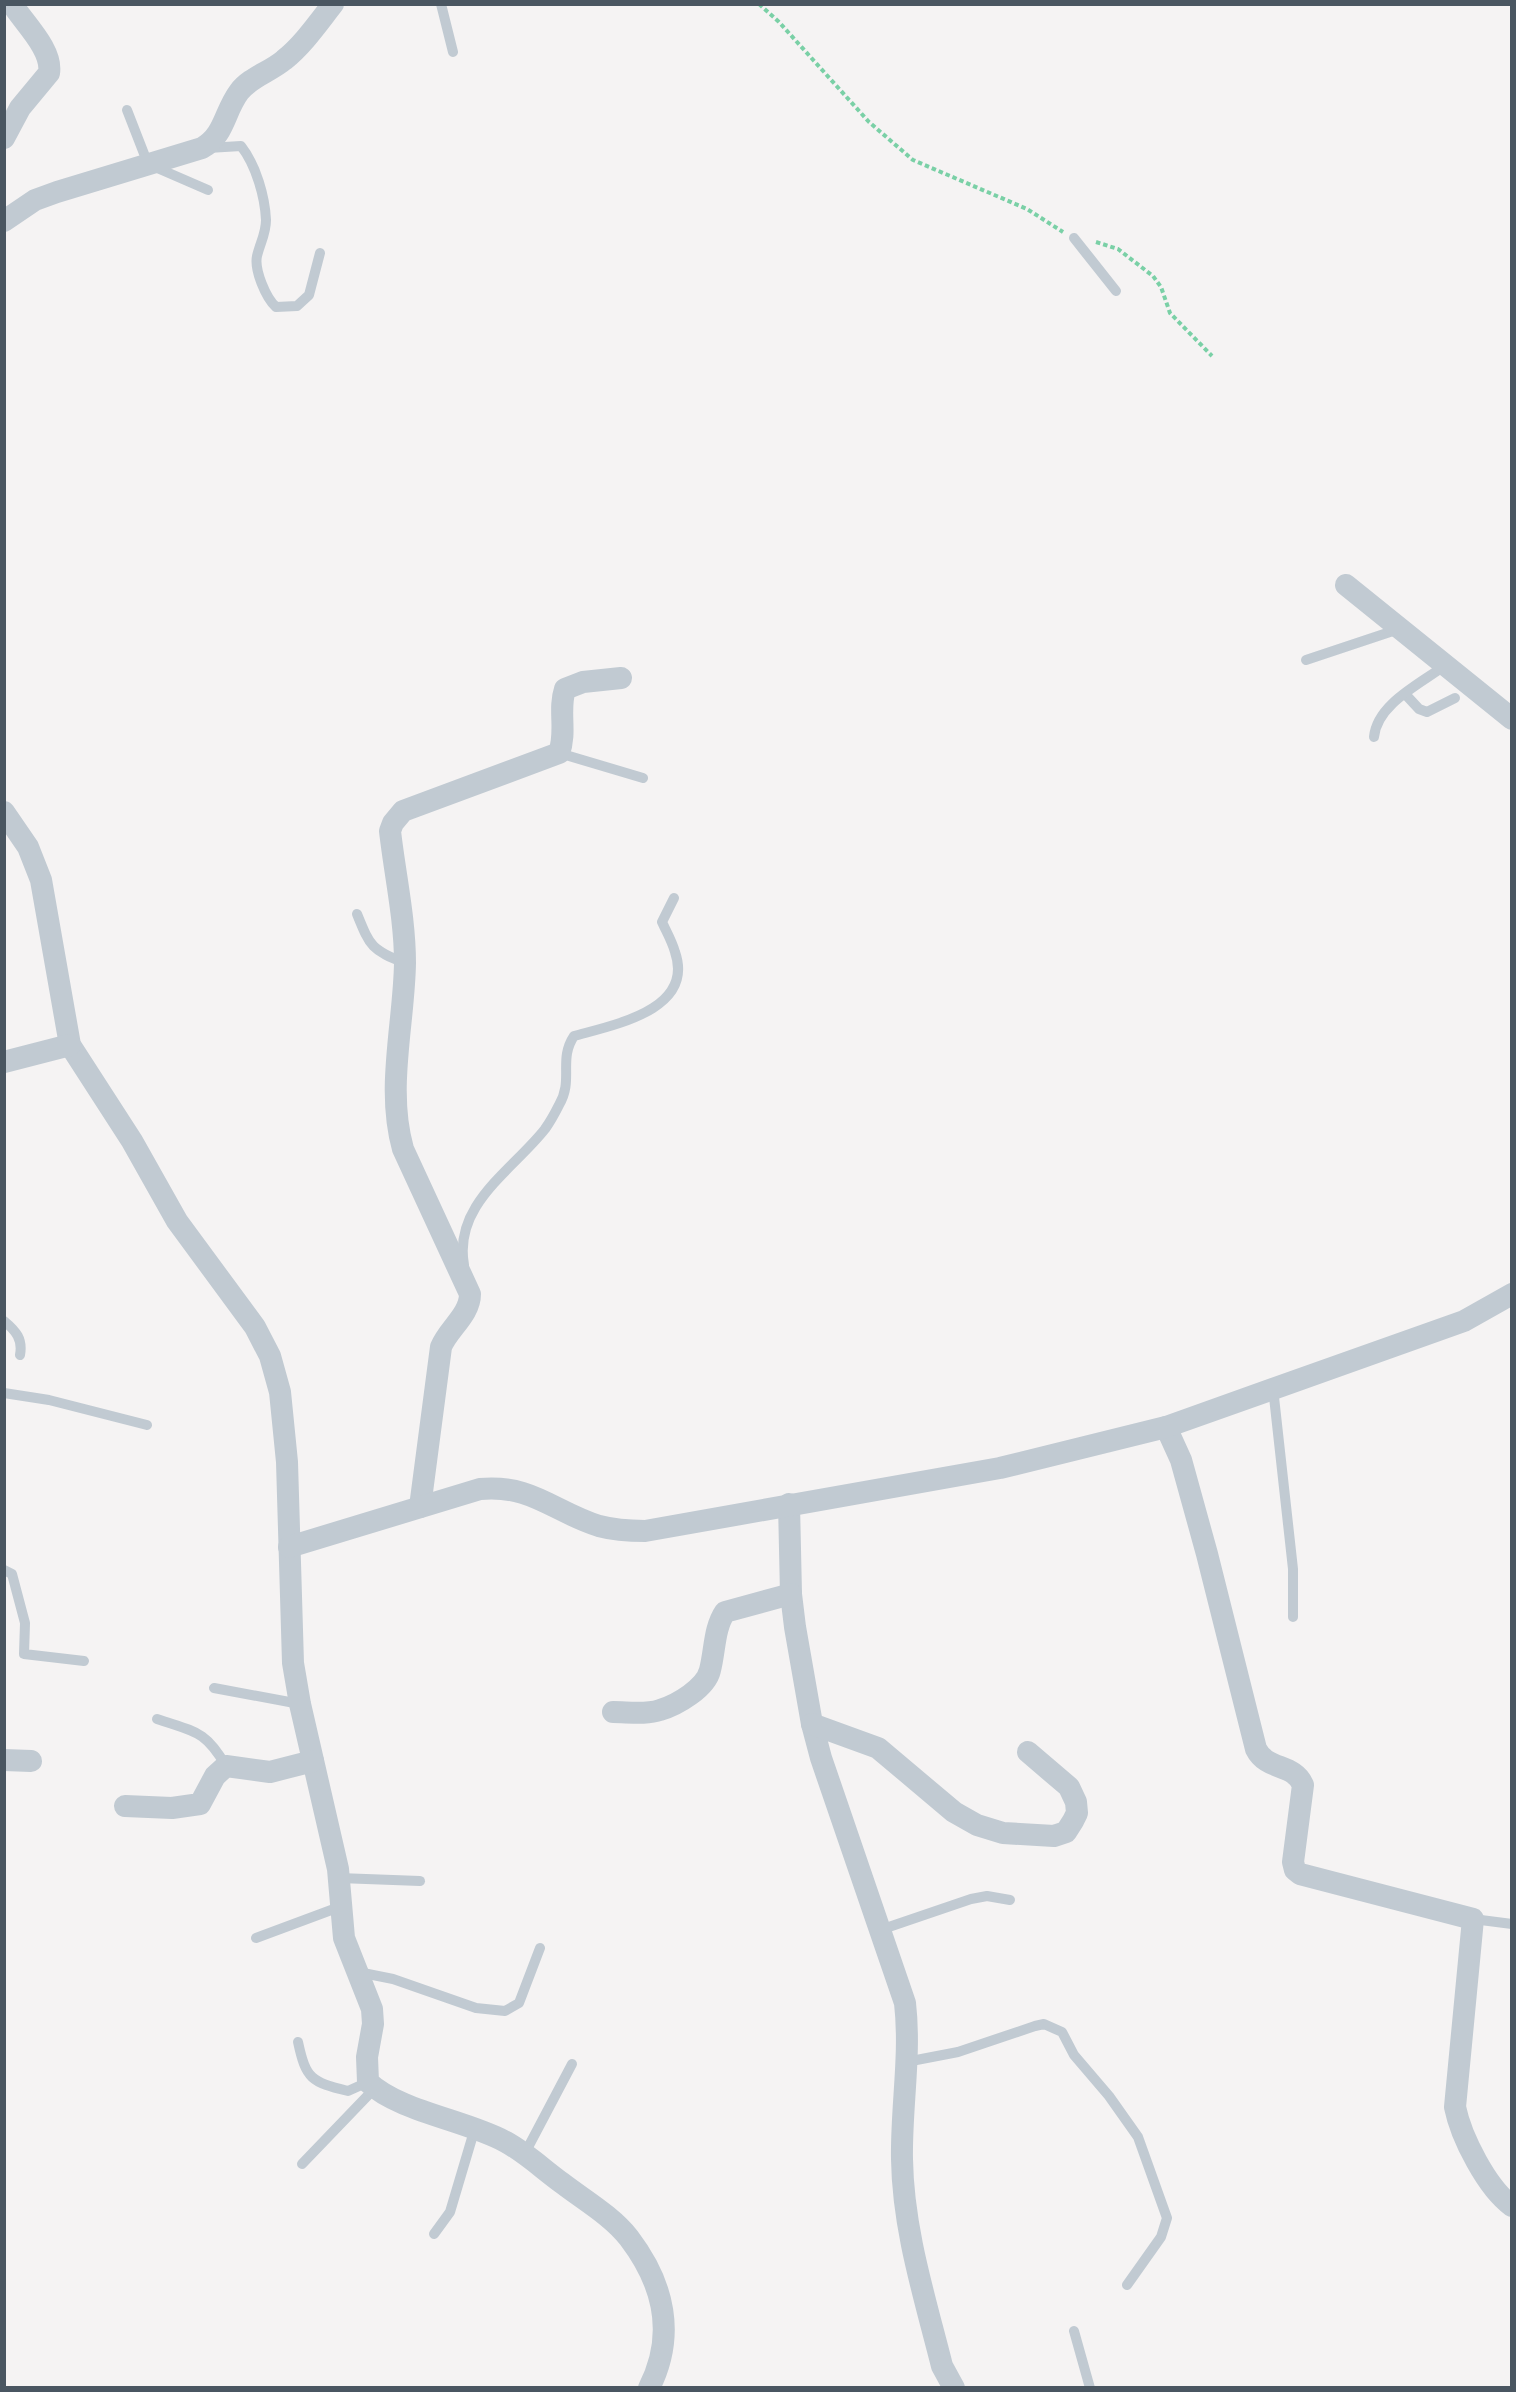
<svg xmlns="http://www.w3.org/2000/svg" width="1516" height="2392" viewBox="0 0 1516 2392" font-family="'Varela Round',sans-serif">
  <style>
    .lines { fill: none; stroke-linecap: round; stroke-linejoin: round }
    .path { stroke: #7ad0a6; stroke-width: 4; stroke-dasharray: 4.5 3; stroke-linecap: butt }
    .service { stroke: #c1cad2; stroke-width: 10 }
    .minor { stroke: #c1cad2; stroke-width: 22 }
  </style>
  <rect width="100%" height="100%" fill="#f5f3f3"/>
  <g class="lines">
    <g class="path">
      <polyline points="759,4 779,22 869,122 913,160 1027,209 1063,232"/>
      <polyline points="1096,242 1118,249 1153,276 1161,287 1170,313 1212,356"/>
    </g>
    <g class="service">
      <polyline points="441,4 453,52"/>
      <polyline points="127,110 148,164 208,190"/>
      <path d="M208 148 241 146C256 165 265 197 266 220 266 234 260 243 257 256 254 270 266 298 276 307L297 306 309 295 320 253"/>
      <polyline points="1074,238 1116,291"/>
      <polyline points="1306,660 1399,629"/>
      <polyline points="1406,695 1419,709 1427,712 1455,698"/>
      <path d="M1374 737C1377 704 1420 684 1444 666"/>
      <polyline points="559,753 643,778"/>
      <path d="M357 914C370 946 371 950 405 963"/>
      <path d="M464 1265C453 1204 513 1170 545 1129 550 1122 555 1113 559 1105 574 1080 558 1060 574 1036 613 1025 695 1010 675 952 672 941 666 931 662 922L674 898"/>
      <path d="M4 1321C16 1331 23 1339 20 1355"/>
      <polyline points="1273,1388 1293,1569 1293,1617"/>
      <polyline points="4,1393 49,1400 147,1425"/>
      <polyline points="4,1570 12,1574 25,1623 24,1654 84,1661"/>
      <polyline points="214,1688 300,1704"/>
      <path d="M157 1719C195 1732 205 1730 226 1766"/>
      <polyline points="339,1878 420,1881"/>
      <polyline points="1473,1919 1512,1924"/>
      <polyline points="880,1930 971,1899 987,1896 1010,1900"/>
      <polyline points="256,1938 342,1906"/>
      <polyline points="358,1972 393,1979 476,2008 505,2011 519,2003 540,1948"/>
      <path d="M298 2042C306 2079 311 2082 348 2091L368 2082"/>
      <polyline points="906,2062 958,2052 1035,2026 1044,2024 1062,2032 1074,2055 1109,2096 1138,2137 1167,2218 1161,2237 1127,2285"/>
      <polyline points="524,2155 572,2064"/>
      <polyline points="302,2164 375,2088"/>
      <polyline points="434,2234 450,2212 475,2128"/>
      <polyline points="1074,2331 1090,2388"/>
    </g>
    <g class="minor">
      <path d="M4 138 20 108 49 73C53 50 24 23 12 4"/>
      <path d="M4 221 35 200 57 192 202 148C225 135 224 112 239 92 250 77 270 72 284 60 303 45 318 23 333 4"/>
      <polyline points="1346,585 1512,719"/>
      <path d="M4 812 28 847 41 880 70 1045 132 1141 177 1221 255 1327 270 1356 280 1392 287 1462 293 1663 300 1704 338 1869 344 1938 372 2009 373 2024 367 2057 368 2082C400 2112 466 2120 506 2142 526 2153 544 2170 562 2183 584 2200 612 2216 629 2238 664 2284 676 2335 649 2388"/>
      <polyline points="4,1062 70,1045"/>
      <path d="M1166 1427 1181 1460 1207 1554 1256 1749C1267 1771 1294 1763 1303 1785L1293 1862 1295 1870 1300 1874 1473 1919 1455 2107C1461 2137 1487 2188 1512 2206"/>
      <path d="M789 1504 791 1594 795 1627 812 1724 821 1758 905 2003C911 2055 901 2108 902 2159 903 2230 925 2298 942 2366L954 2388"/>
      <path d="M420 1507 441 1347C448 1329 470 1315 470 1294L403 1149C386 1089 404 1024 405 963 405 919 395 875 390 831L393 823 403 811 559 753C567 732 558 710 565 689L583 682 621 678"/>
      <path d="M289 1547 480 1489C531 1484 554 1512 599 1526 614 1530 629 1531 645 1531L1000 1468 1166 1427 1464 1321 1512 1294"/>
      <path d="M613 1712C628 1712 646 1715 660 1710 677 1705 706 1688 710 1670 715 1651 714 1628 725 1612L791 1594"/>
      <polyline points="812,1724 878,1748 954,1812 977,1825 1003,1833 1054,1836 1066,1832 1073,1821 1077,1813 1076,1802 1069,1787 1028,1752"/>
      <polyline points="4,1760 31,1761"/>
      <polyline points="125,1806 172,1808 200,1804 215,1776 226,1766 270,1772 313,1761"/>
    </g>
  </g>
  <rect width="1516" height="2392" fill="none" stroke="#4a5661" stroke-width="12"/>
</svg>
